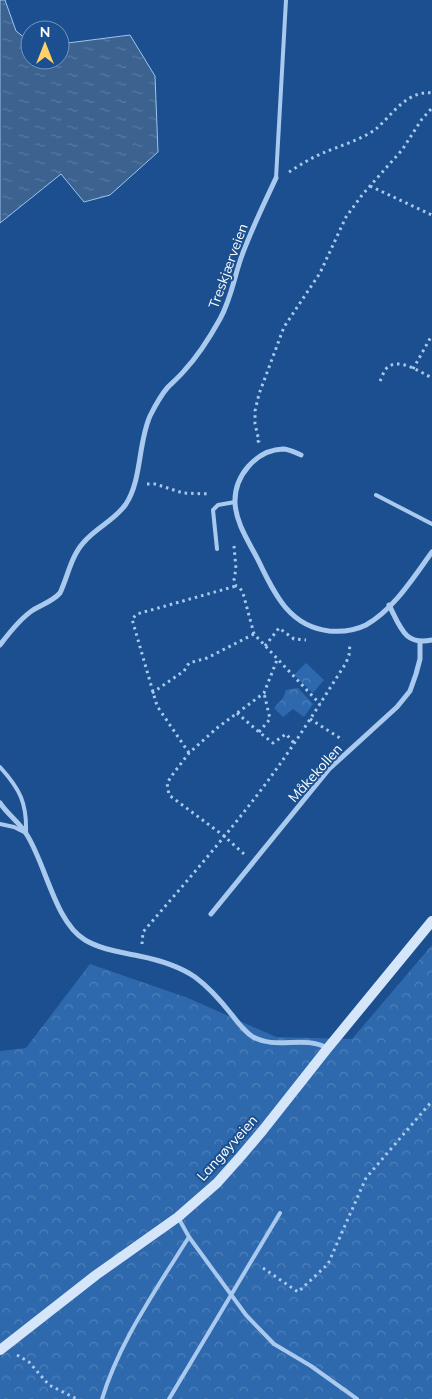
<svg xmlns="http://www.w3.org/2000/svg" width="432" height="1399" viewBox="0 0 432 1399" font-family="Mulish,sans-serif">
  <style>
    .forest { fill: url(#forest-crowns) }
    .water { fill: url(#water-ripples); stroke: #9cc4f0 }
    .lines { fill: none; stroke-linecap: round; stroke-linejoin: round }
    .path { stroke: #a9c9ee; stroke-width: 3; stroke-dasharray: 2.5 4; stroke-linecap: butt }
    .lane { stroke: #a9c9ee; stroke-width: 4 }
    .street { stroke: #a9c9ee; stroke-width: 5 }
    .secondary { stroke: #d6e6fa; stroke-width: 10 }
    .labels { text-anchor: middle; stroke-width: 4; stroke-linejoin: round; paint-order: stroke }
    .street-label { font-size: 14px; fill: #fff; stroke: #1b4f8f }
  </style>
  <defs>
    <pattern id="forest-crowns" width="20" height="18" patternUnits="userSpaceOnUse" patternTransform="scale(1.25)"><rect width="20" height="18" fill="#2e69ad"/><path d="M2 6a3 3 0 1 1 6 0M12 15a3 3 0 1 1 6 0" fill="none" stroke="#4d80b9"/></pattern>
    <pattern id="water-ripples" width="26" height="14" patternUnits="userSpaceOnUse" patternTransform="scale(1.25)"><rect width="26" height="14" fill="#3c6290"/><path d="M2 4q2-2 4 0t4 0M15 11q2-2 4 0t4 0" fill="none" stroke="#597aa1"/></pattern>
  </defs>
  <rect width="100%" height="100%" fill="#1b4f8f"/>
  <g class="forest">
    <polygon points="306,663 324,680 313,693 294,675"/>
    <polygon points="298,688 313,704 304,717 293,709 283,717 274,708 283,698 286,690"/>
    <polygon points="432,945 432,1399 0,1399 0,1051 26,1048 90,964 188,998 276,1037 352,1039"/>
  </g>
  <polygon class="water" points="0,0 5,0 16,31 30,42 30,60 60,60 60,44 130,35 155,76 158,152 110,195 84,202 61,174 0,223"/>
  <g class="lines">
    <g class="path">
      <path d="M289 172C300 165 311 158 323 153 339 146 361 140 376 129 392 115 407 90 432 93"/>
      <polyline points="370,186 432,215"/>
      <polyline points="413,369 432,335"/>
      <path d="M380 381C382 378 383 373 385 370 396 355 420 372 432 378"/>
      <polyline points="257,442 259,441 255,424 255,411 259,394 284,327 320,273 346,217 362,195 402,150 422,119 432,108"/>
      <polyline points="147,484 155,484 183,493 210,494"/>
      <polyline points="234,546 236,569 234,579 236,586 240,588 243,593 254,634 320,704"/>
      <polyline points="265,646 279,628 294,639 306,640"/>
      <polyline points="152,693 184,671 189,663 207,658 254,634"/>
      <polyline points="237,713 259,732 273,743 286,734 294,743"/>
      <polyline points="310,719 343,740"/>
      <polyline points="259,732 270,719 264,693"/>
      <polyline points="189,753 157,706 132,619 137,614 236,586"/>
      <polyline points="244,854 224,836 169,795 167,783 173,774 189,753 217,728 264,693 277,660"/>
      <path d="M142 944 143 932C186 882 230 832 270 778 297 741 321 702 346 663L349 655 350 644"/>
      <polyline points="263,1268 298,1292 328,1264 366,1178 432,1101"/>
      <polyline points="17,1355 29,1362 49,1385 77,1399"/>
    </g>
    <g class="lane">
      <polyline points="276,178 286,0"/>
      <polyline points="376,495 432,524"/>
      <polyline points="217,549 213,510 218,505 235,502"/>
      <path d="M0 767C20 789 27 803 26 833L14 827 0 824"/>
      <polyline points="189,1237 246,1315 274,1344 311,1366 357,1399"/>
      <path d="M102 1399C116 1353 141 1313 166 1273 174 1261 181 1249 189 1237L179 1219"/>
      <polyline points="169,1399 280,1213"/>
    </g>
    <g class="street">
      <path d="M301 455C296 453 289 449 283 449 256 450 234 476 235 503 236 522 247 539 256 556 273 589 286 626 329 631 341 632 354 631 366 625 394 609 413 578 432 552"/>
      <path d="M389 605C400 626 404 646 432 640"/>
      <path d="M0 645C9 633 21 618 33 610 43 604 53 601 60 593 68 576 71 556 84 542 97 527 115 520 126 504 142 479 138 443 150 416 155 406 160 396 168 387 173 382 179 377 184 371 198 356 210 337 220 319 231 299 234 278 241 258 251 230 264 204 276 178"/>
      <path d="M0 803C8 815 20 823 27 835 46 865 55 922 85 940 102 950 121 952 139 956 159 960 179 966 195 977 210 988 221 1001 232 1015 238 1023 245 1032 253 1037 276 1050 304 1035 327 1048"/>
      <polyline points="211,914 329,769 397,707 410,691 416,674 420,659 420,642"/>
    </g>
    <polyline class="secondary" points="0,1350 96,1275 178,1217 217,1183 241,1156 263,1130 327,1049 432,921"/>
  </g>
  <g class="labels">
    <g class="street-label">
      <text transform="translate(228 266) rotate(-70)" y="5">Treskjærveien</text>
      <text transform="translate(315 773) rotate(-48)" y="5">Måkekollen</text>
      <text transform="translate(227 1148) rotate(-48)" y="5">Langøyveien</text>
    </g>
  </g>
  <g transform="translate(45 45)"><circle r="24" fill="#1b4f8f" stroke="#7695bc"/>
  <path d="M0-4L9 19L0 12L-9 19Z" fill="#ffd166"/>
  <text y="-8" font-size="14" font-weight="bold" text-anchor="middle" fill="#ffffff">N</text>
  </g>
</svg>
